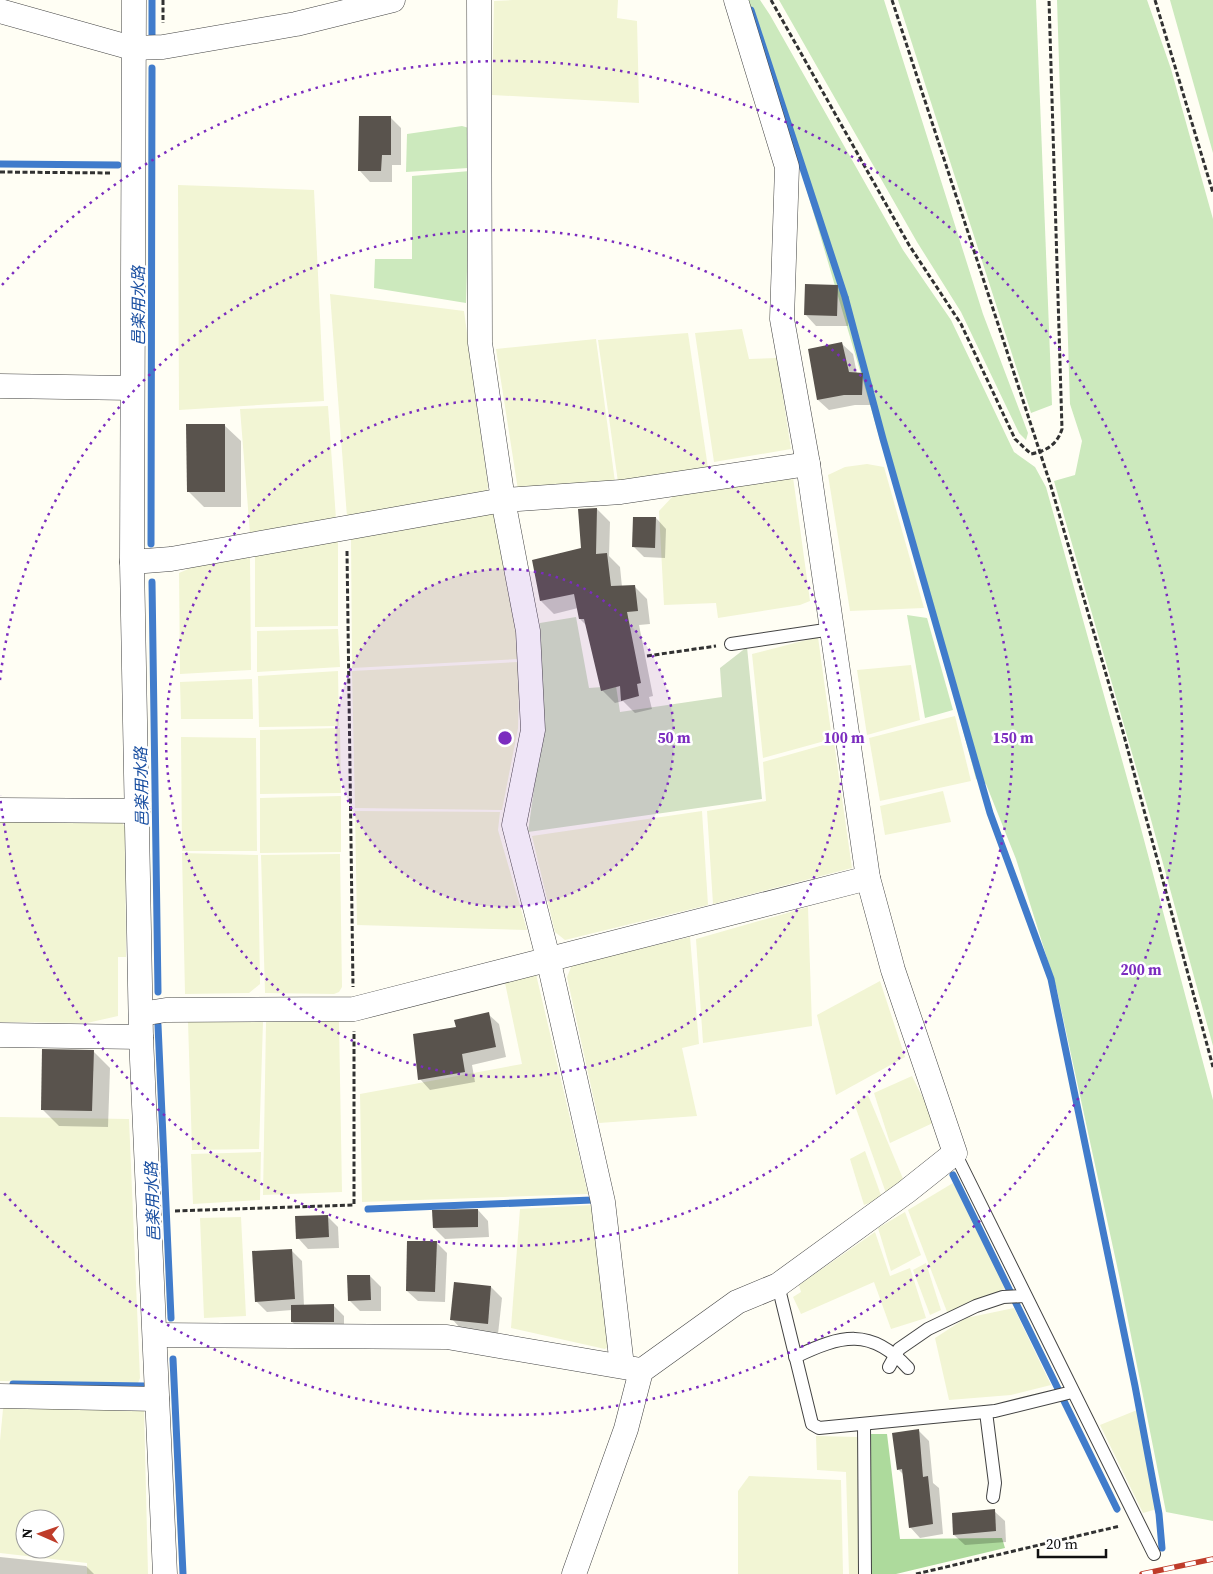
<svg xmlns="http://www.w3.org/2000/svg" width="1213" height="1574" viewBox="0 0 1213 1574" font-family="'Source Serif 4','Noto Sans JP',serif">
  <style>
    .farmland { fill: #f2f5d4; fill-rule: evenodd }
    .green { fill: #cce9bd }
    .forest { fill: #adda9c }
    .cemetery { fill: #d3e2c4 }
    .shadow { fill: #0003 }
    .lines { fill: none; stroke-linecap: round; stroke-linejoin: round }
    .stream { stroke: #417ccb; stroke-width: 7 }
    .building { fill: #59534d }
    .lane-casing { stroke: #434343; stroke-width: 14 }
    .street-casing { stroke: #434343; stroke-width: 25 }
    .path { stroke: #323232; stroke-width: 3; stroke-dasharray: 5 2.5; stroke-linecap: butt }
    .lane { stroke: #fff; stroke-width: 12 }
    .street { stroke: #fff; stroke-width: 24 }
    .rail-casing { stroke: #bf3c2a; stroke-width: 5.5 }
    .rail { stroke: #fff; stroke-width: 4; stroke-dasharray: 11; stroke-linecap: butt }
    .ring { fill: none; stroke: #7b2cbf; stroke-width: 2.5; stroke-dasharray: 2.5 5 }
    .labels { text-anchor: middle; stroke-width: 5; stroke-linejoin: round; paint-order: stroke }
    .water-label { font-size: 16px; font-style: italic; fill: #1a4fa1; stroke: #fff }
    .centre { fill: #7b2cbf; stroke: #fff; stroke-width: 2.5 }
    .ring-label { font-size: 15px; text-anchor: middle; font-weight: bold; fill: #7b2cbf; stroke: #fff; stroke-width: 5; stroke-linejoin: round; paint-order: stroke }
  </style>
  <rect width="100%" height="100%" fill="#fffef4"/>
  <g class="farmland">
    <polygon points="513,0 618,0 617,18 637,21 639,103 492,95 494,1"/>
    <polygon points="178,185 314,190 324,401 179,410"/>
    <polygon points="330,294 464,311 488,485 487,491 347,517"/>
    <polygon points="742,329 749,359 777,358 791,449 714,462 695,333"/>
    <polygon points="688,333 708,468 618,482 598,340"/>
    <polygon points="596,339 615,482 518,490 496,349"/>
    <polygon points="328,406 336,519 250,533 240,409"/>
    <polygon points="867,464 884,467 924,608 850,611 828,475 845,467"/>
    <polygon points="793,477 810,601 800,605 718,618 716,603 664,605 659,511 674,495"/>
    <polygon points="495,511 516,630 518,659 352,668 351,536"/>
    <polygon points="338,540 338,626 255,627 255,555"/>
    <polygon points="237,557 250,558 251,670 180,674 179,573 200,564"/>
    <polygon points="338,629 340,667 257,672 257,631"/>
    <polygon points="818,637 832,739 763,758 752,654"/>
    <polygon points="518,662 519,687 518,728 502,810 355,808 352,671"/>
    <polygon points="911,665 920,720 867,735 857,670"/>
    <polygon points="338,671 339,726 259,727 258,676"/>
    <polygon points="252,679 253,719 181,719 180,682"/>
    <polygon points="955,716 971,781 880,801 869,738"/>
    <polygon points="340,728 341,793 260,794 260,730"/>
    <polygon points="181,737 256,738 257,851 182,851"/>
    <polygon points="834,742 852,868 713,904 707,811 766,801 763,762"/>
    <polygon points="943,791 951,822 885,835 880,806"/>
    <polygon points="341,796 341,852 260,853 260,798"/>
    <polygon points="355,811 500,812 498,830 527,930 357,925"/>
    <polygon points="702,811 708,905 565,940 555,932 532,836"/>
    <polygon points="0,820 120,820 125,827 126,957 118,957 118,1016 87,1023 0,1022"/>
    <polygon points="182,853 258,855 260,984 249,993 185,994"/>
    <polygon points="340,854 342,987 339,992 334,994 265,993 261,855"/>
    <polygon points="808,907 812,1026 703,1043 696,939"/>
    <polygon points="690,937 699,1044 682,1048 697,1116 599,1123 567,977 572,965"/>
    <polygon points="535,970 588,1194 362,1202 360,1094 522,1064 504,978"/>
    <polygon points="880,981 905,1057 836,1095 817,1015"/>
    <polygon points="335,1017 339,1022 342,1192 263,1195 266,1022 273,1019"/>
    <polygon points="263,1021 259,1149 192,1150 188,1022"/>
    <polygon points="912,1076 935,1122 890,1143 874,1093"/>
    <polygon points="868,1095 904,1181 886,1193 854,1103"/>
    <polygon points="0,1117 129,1119 140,1378 138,1383 0,1381"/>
    <polygon points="865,1151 882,1198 864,1205 850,1159"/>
    <polygon points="261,1152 260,1200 193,1204 191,1154"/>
    <polygon points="953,1183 1006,1288 949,1317 908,1210"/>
    <polygon points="592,1205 611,1344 605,1349 511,1328 520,1209"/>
    <polygon points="905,1212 921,1255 891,1271 878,1228"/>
    <polygon points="241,1217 246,1316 204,1318 200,1218"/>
    <polygon points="875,1232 890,1276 910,1268 926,1318 891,1329 874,1282 801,1314 793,1297 801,1292 799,1285"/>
    <polygon points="926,1263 941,1310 930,1315 913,1270"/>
    <polygon points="1014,1308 1051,1385 1011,1395 949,1400 935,1338 966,1318"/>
    <path d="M7 1404 144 1409 148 1574H87V1563L0 1553V1441L3 1409ZM25 1519H55V1549H25Z"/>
    <polygon points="1137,1410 1157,1509 1143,1513 1100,1425"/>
    <polygon points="816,1436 859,1437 860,1574 849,1574 846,1472 817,1470"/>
    <polygon points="749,1476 841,1480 843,1574 738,1574 738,1491"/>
  </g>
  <g class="green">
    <path d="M748 0H760L770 15 903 250 951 320 1014 452 1035 467 1046 487 1139 821 1213 1100V1521L1166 1512 1119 1275 1057 990 1016 859 986 784 976 779C942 649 903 520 866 391 827 260 790 129 748 0Z"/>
    <polygon points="779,0 884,0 983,314 1028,433 1026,440 1019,433 961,312 917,242"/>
    <polygon points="898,0 1036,0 1052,405 1031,413"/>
    <polygon points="1057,0 1147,0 1171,69 1213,219 1213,1046 1150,816 1054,481 1075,475 1082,441 1070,404"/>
    <polygon points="1170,0 1213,0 1213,153"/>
    <polygon points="462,126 469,128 468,168 406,172 407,134"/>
    <polygon points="470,171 466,303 374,288 375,259 412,259 412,176"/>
    <polygon points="907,615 927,618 953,710 925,718"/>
  </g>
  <polygon class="forest" points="869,1434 887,1434 900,1539 1002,1538 1005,1548 896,1574 870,1574"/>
  <polygon class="cemetery" points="576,617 589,688 616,686 620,712 722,697 720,668 747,647 762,799 528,832 543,724 540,623"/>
  <g class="shadow">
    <polygon points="391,118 401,128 401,165 392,165 392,182 370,182 360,171"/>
    <polygon points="838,286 849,297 848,326 816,326 806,315"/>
    <polygon points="842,344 853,354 857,374 862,374 873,385 873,405 855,405 829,410 818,400"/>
    <polygon points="224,425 241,441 241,507 204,507 188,491"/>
    <polygon points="597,509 610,522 609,556 620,567 622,587 634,586 647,599 650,624 639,625 653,696 649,697 652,709 635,713 623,701 615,703 602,690 587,626 580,619 578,608 554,614 541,601 582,549 580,510"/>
    <polygon points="656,518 666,529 665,558 644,557 633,546"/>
    <polygon points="488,1014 499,1024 506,1057 472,1065 475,1082 430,1090 420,1079 458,1028"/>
    <polygon points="93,1051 110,1068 108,1127 59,1126 42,1109"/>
    <polygon points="478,1210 488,1221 489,1237 445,1239 434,1228"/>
    <polygon points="327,1216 338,1227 339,1248 308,1249 298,1238"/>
    <polygon points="436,1242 447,1253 445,1302 418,1301 407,1291"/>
    <polygon points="291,1250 302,1261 304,1306 333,1305 344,1316 344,1333 303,1332 292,1322 292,1310 267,1312 256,1301"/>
    <polygon points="370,1276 381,1287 381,1311 360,1311 349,1300"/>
    <polygon points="491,1287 502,1298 498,1334 462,1330 452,1319"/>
    <polygon points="918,1430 929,1441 933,1483 939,1488 943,1534 920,1538 910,1527 904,1475 899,1470"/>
    <polygon points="994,1511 1005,1521 1006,1542 965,1545 954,1535"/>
    <polygon points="0,1557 86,1566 94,1574 0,1574"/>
  </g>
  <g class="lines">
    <g class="stream">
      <polyline points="751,10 845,297 883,439 990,813 1051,979 1135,1386 1159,1514 1162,1548"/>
      <polyline points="152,35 152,0"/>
      <polyline points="0,164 118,165"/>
      <polyline points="151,544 152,68"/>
      <polyline points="152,582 158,992"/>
      <polyline points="158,1025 171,1318"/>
      <polyline points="953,1175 1117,1509"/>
      <polyline points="368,1209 592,1200"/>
      <polyline points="173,1359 183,1574"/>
      <polyline points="13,1384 145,1386"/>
    </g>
  </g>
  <g class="building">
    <polygon points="359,116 391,116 391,155 382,155 381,171 358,171"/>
    <polygon points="805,284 838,285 837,316 804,315"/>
    <polygon points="842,342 849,372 863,373 862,395 844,395 817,400 808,349"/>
    <polygon points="186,424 225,424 225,492 187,492"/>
    <polygon points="597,508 596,554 607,553 611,586 635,585 638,611 627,612 641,683 637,684 639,696 621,701 620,686 601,691 584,619 579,619 574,594 540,601 532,560 581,548 578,509"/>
    <polygon points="633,517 656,517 655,548 632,547"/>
    <polygon points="489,1012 496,1047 462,1054 465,1072 418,1080 413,1034 456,1027 454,1020"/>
    <polygon points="42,1049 94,1050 92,1111 41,1110"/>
    <polygon points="478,1209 478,1227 433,1228 432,1210"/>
    <polygon points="328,1215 329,1237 296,1239 295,1216"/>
    <polygon points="407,1241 437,1241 435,1292 406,1291"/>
    <polygon points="292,1249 295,1299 255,1302 252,1251"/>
    <polygon points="347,1275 370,1275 371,1300 348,1301"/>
    <polygon points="454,1282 491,1286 488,1324 450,1320"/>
    <polygon points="334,1304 334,1322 291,1322 291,1305"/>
    <polygon points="919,1429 923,1477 928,1476 933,1524 909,1528 902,1469 897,1470 892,1433"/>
    <polygon points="995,1509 996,1531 953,1535 952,1513"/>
  </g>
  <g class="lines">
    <defs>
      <g id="lane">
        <polyline points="731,644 832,629"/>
        <polyline points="955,1153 1154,1554"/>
        <polyline points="778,1285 812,1424 819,1428 995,1411 1072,1392"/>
        <path d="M795 1357C841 1335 871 1327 908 1368"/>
        <polyline points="889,1367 899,1349 928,1329 976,1306 1003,1297 1025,1296"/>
        <polyline points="986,1412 995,1483 993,1497"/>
        <polyline points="864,1424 865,1574"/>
      </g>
      <g id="street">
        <polyline points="134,0 132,562 141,1037 165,1574"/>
        <polyline points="479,0 480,343 503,500 528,631 533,730 514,825 548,958 603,1202 622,1366"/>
        <polyline points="0,11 132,48 163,47 296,24 393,0"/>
        <polyline points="0,386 131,388"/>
        <polyline points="132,562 171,559 503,500 621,492 808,464"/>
        <polyline points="0,810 138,811"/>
        <polyline points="141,1014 166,1010 354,1009 868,878"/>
        <polyline points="0,1035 141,1037"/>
        <polyline points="155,1335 447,1337 635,1369"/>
        <polyline points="0,1396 157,1399"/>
        <polyline points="574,1574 626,1429 641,1371 737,1302 778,1285 906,1192 955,1153 893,970 868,878 808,464 782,319 787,167 736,0"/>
      </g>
    </defs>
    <use href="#lane" class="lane-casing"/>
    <use href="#street" class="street-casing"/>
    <g class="path">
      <polyline points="163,0 163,23"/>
      <path d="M771 0 909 245 961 324 1015 439 1031 454C1046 451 1057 445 1062 429L1049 0"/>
      <polyline points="892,0 1050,483 1123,732 1213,1067"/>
      <polyline points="1155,0 1213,193"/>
      <polyline points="0,172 112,173"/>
      <polyline points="347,551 353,987"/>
      <polyline points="647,656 716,646"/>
      <polyline points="175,1211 354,1205 354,1031"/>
      <polyline points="916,1574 1120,1526"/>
    </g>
    <use href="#lane" class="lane"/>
    <use href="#street" class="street"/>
    <defs>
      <polyline id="rail" points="1142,1574 1213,1559"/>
    </defs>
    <use href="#rail" class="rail-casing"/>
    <use href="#rail" class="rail"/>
  </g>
  <circle cx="505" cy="738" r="169" fill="#7b2cbf" fill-opacity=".12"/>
  <g class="ring">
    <circle cx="505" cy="738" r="169"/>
    <circle cx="505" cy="738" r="339"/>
    <path d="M0 680A508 508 0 1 1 0 796"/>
    <path d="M2 285A677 677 0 1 1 2 1191"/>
  </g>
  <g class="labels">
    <g class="water-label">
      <text transform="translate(138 306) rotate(-90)" y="6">邑楽用水路</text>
      <text transform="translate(141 787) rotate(-91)" y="6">邑楽用水路</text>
      <text transform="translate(152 1202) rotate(-92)" y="6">邑楽用水路</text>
    </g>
  </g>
  <circle cx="505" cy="738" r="8" class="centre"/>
  <g class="ring-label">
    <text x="674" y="743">50 m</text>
    <text x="844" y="743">100 m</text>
    <text x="1013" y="743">150 m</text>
    <text x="1141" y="975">200 m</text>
  </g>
  <g transform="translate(40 1534) rotate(272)"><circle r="24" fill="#ffffff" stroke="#9f9f9f"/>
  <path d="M0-4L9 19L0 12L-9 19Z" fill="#bf3c2a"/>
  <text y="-8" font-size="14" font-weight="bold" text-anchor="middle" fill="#101010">N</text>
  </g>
  <path d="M1038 1549v8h68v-8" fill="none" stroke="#101010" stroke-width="2.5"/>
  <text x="1046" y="1549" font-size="15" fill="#101010" stroke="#ffffff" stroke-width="4" paint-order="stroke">20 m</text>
</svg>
